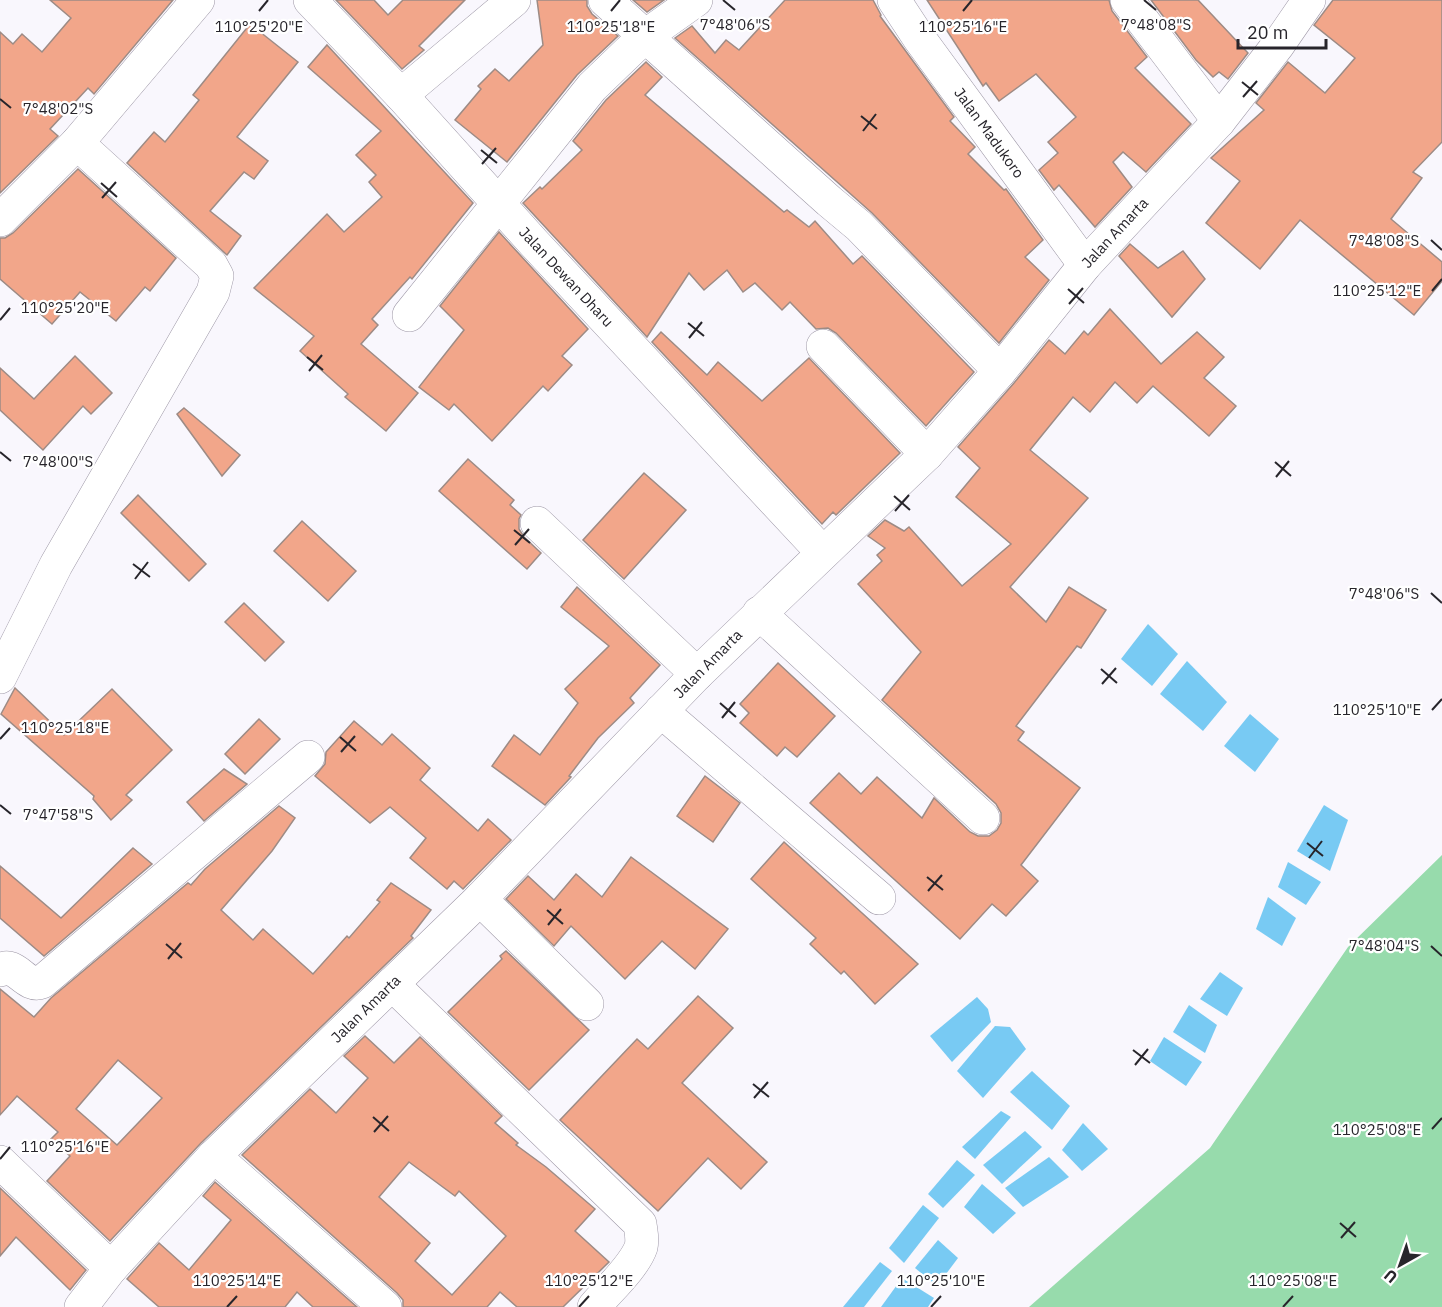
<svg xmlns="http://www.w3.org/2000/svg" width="1442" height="1307" viewBox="0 0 1442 1307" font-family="'IBM Plex Sans',sans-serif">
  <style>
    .green { fill: #97dbac }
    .water { fill: #78caf3 }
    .building { fill: #f2a68a; stroke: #9d8b85; stroke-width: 1.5; fill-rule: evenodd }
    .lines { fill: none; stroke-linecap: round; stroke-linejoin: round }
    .minor-casing { stroke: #9e98a7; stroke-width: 34 }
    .minor { stroke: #fff; stroke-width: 33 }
    .ticks { fill: none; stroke: #27252b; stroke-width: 2 }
    .labels { text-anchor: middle; stroke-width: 4.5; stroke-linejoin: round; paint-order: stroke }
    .street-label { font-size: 15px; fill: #27252b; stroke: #fff }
    .ticks-label { font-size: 15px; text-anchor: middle; fill: #27252b; stroke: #fff; stroke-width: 4.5; stroke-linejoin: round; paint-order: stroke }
  </style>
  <rect width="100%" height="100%" fill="#f9f7fd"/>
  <polygon class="green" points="1442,855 1442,1307 1029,1307 1210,1148 1348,947"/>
  <g class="water">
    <polygon points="1148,624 1178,654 1152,686 1121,659"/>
    <polygon points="1187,661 1227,702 1203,731 1160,694"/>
    <polygon points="1250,714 1279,739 1255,772 1224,746"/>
    <polygon points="1324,805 1348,820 1330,871 1297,851"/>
    <polygon points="1288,862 1321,882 1306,905 1278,887"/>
    <polygon points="1268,897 1296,918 1282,946 1256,929"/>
    <polygon points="1220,972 1243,988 1227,1016 1200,999"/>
    <polygon points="977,997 988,1009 991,1022 952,1062 930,1036"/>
    <polygon points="1189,1005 1217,1025 1205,1053 1173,1032"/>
    <polygon points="995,1026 1010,1027 1026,1049 983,1098 957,1071"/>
    <polygon points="1164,1037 1202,1062 1186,1086 1150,1061"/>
    <polygon points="1032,1071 1070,1106 1052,1130 1010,1092"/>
    <polygon points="1001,1111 1011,1117 975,1159 962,1147"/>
    <polygon points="1083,1123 1108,1149 1082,1171 1062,1150"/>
    <polygon points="1025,1131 1042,1147 1002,1184 983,1165"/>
    <polygon points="1049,1157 1069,1177 1023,1207 1005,1188"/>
    <polygon points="957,1160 975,1175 943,1208 928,1194"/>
    <polygon points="982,1184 1016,1213 993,1234 964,1207"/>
    <polygon points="923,1205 939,1218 904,1263 889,1248"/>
    <polygon points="938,1240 958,1258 937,1286 915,1268"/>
    <polygon points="880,1262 892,1271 864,1307 843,1307"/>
    <polygon points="902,1278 934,1298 928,1307 881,1307"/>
  </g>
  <g class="building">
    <polygon points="50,0 173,0 94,94 88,88 50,129 58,136 0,193 0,32 13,44 22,34 42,52 71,18"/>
    <polygon points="336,0 374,0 388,15 403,0 465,0 419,46 424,50 402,69"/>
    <polygon points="537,0 587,0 587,6 592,14 618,36 577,75 507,162 455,120 481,89 478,86 495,69 509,81 543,45"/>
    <polygon points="633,0 664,0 647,12"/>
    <polygon points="785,0 873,0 881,15 880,16 954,117 950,121 975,147 968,154 1004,190 1006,189 1043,240 1025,257 1049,280 999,343 872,213 675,38 692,26 715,53 726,40 739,50"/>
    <polygon points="927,0 1109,0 1112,11 1147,57 1135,68 1191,124 1146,172 1123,152 1113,162 1132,187 1095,227 1059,185 1054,190 1039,170 1058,153 1048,142 1076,117 1036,74 999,101 986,83 983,86"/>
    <polygon points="1151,0 1198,0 1248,53 1228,79 1219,72 1213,77 1196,60"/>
    <polygon points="1333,0 1442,0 1442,142 1413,172 1422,178 1391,219 1442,262 1442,281 1414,315 1300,220 1260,269 1206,223 1240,181 1211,158 1264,110 1256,103 1288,62 1325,93 1355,58 1314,25"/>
    <polygon points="250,24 298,62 237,137 268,161 254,179 244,172 210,211 241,236 227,255 127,163 154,132 165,142 199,100 193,95"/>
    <polygon points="327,45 473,203 412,279 410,277 372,319 378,325 361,344 418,393 386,431 345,397 348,394 300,351 314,336 254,288 327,214 344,232 382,197 369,182 376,175 356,155 381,131 308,67"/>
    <polygon points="646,62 662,77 645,95 784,212 787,210 809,227 815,221 853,264 862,256 974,372 926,426 836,333 828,328 816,329 790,302 782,310 755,283 743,292 727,270 704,290 689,273 647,337 523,203 540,187 542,189 582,150 573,141 606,100"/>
    <polygon points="78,169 176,258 150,291 145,287 116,321 80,292 52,324 0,279 0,238 5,238 13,233"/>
    <polygon points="499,232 588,329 562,356 572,365 548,391 543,386 492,441 454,404 449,410 419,387 464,330 440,306"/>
    <polygon points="1130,244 1158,268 1183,251 1205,279 1172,317 1119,256"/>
    <polygon points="1110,309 1161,364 1197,332 1224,357 1204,378 1236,406 1209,436 1153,386 1137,403 1115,382 1090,412 1073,397 1030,450 1088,498 1010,587 1046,622 1069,587 1106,610 1081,648 1077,646 1016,726 1024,732 1018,740 1080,788 1021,865 1038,881 1006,916 992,904 960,939 810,803 839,773 861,794 877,777 922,818 934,798 970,832 978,836 989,836 997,830 1001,823 1001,813 996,804 882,700 921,652 858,584 882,561 877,555 885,548 868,536 885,520 904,531 909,527 962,586 1011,544 956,497 980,468 958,447 1014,383 1049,340 1065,354 1084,331 1088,335"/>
    <polygon points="661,332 707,375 718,362 762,401 809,358 900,453 836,515 833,512 822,524 652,342"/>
    <polygon points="75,356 112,393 91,414 83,406 43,450 0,410 0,368 34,399"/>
    <polygon points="184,408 240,455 222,476 177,414"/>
    <polygon points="468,459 514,500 510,505 521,515 519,519 519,529 524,537 541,553 527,569 439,491"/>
    <polygon points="644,473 686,510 624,579 583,540"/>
    <polygon points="138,495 206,564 189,581 121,513"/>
    <polygon points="302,521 356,571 328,601 274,551"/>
    <polygon points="577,587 660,665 630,698 634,703 598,738 569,776 571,777 545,805 492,766 514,735 540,755 578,703 565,689 609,646 561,607"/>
    <polygon points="244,603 284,642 265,661 225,622"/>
    <polygon points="778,663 835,716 797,757 785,747 777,756 740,723 749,713 740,704"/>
    <polygon points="15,688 64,735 112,689 172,750 126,795 132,800 111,820 93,799 94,796 1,714"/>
    <polygon points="259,719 280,739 245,774 225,754"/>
    <polygon points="354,721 382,745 392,734 430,768 420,780 478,831 488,819 511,840 463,889 454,881 447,889 410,858 426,838 390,807 370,823 315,776 325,764 326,752"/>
    <polygon points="224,769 247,784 204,821 187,802"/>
    <polygon points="705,776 740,803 713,842 677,816"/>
    <path d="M279 806 295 818 272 851 221 910 253 940 263 929 313 974 347 936 349 938 380 902 377 900 391 883 431 910 411 936 413 938 201 1143 110 1241 47 1181 70 1156 51 1139 58 1132 17 1096 0 1115V989L34 1017 51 998 188 883 191 885 205 869ZM118 1060 162 1098 117 1145 76 1109Z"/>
    <polygon points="784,842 918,964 875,1004 844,971 841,974 810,944 816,938 751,879"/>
    <polygon points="133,848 152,864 44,956 0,918 0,866 61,918"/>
    <polygon points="631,857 728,929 695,969 662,941 625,979 571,926 554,946 506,899 528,876 554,900 576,874 602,897"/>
    <polygon points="506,951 589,1030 529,1090 448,1012 502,959 500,956"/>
    <polygon points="698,996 733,1028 682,1083 767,1162 741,1189 708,1158 658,1211 560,1120 637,1039 648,1049"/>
    <path d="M365 1036 394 1063 420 1037 502 1116 495 1123 518 1143 516 1145 546 1167 595 1209 575 1231 609 1262 563 1307H517L500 1292 487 1307H403V1300L397 1293 242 1155 310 1089 336 1113 368 1078 344 1056ZM409 1162 455 1196 459 1191 506 1236 452 1295 415 1261 430 1243 379 1197Z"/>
    <polygon points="215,1182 357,1307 313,1307 297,1292 285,1307 159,1307 127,1279 159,1243 189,1270 231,1220 203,1196"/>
    <polygon points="0,1188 86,1270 70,1290 16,1237 0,1256"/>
  </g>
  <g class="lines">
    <defs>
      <g id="minor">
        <polyline points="310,0 401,95 534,243 823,553"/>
        <polyline points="605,0 829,201 859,226 1000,371"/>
        <polyline points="894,0 919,38 1085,265"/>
        <polyline points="1127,0 1219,121"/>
        <polyline points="401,95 514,0"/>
        <polyline points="0,220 77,143 198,0"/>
        <polyline points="409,315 592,87 644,37 696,0"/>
        <polyline points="823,346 927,454"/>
        <polyline points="537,523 697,674"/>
        <polyline points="759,613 983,818"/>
        <polyline points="0,677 56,565 213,292 217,276 211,265 77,143"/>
        <polyline points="661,711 879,898"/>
        <polyline points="480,899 587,1004"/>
        <path d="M0 970C16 960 25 989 42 982L308 757"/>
        <path d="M392 984 640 1224C641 1232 643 1239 641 1247 634 1267 607 1291 594 1307"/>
        <polyline points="214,1156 385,1307"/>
        <polyline points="0,1162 111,1268"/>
        <polyline points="81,1307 111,1268 214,1156 480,899 697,674 927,454 1000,371 1085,265 1219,121 1278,45 1309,0"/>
      </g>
    </defs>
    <use href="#minor" class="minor-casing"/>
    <use href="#minor" class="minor"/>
  </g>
  <path class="ticks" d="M723 0 735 10M1144 0 1156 10M259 11 268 0M611 11 620 0M963 11 972 0M1242 82 1258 95M1243 97 1257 81M0 99 11 108M861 116 877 129M863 131 876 114M481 150 497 163M482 164 496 148M101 183 117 197M102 198 116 182M1431 240 1442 250M1068 289 1084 303M1432 291 1442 279M1069 304 1083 288M0 320 10 308M688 323 704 336M689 338 702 322M307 357 323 370M309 371 322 355M0 452 11 461M1275 462 1291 476M1276 477 1289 461M894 496 910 510M895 511 909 495M514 530 530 543M515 545 529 529M133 564 150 577M135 579 148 562M1431 593 1442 603M1101 669 1117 683M1102 684 1116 668M720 703 736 717M1432 710 1442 699M722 718 735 702M340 737 356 751M0 739 10 728M341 752 355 736M0 805 11 814M1307 843 1323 856M1309 858 1322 841M927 877 943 890M928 891 942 875M547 910 563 924M548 925 561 909M166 944 182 958M1431 946 1442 956M168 959 181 943M1133 1050 1150 1063M1135 1065 1148 1049M753 1084 769 1097M754 1098 768 1082M373 1117 389 1131M1432 1129 1442 1118M374 1132 388 1116M0 1159 10 1147M1340 1223 1356 1237M1341 1238 1355 1222M227 1307 237 1296M579 1307 589 1296M931 1307 941 1296M1283 1307 1293 1296"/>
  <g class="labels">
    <g class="street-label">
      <text transform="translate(989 133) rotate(54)" y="5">Jalan Madukoro</text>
      <text transform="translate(1115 233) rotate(-47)" y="5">Jalan Amarta</text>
      <text transform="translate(566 277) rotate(47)" y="5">Jalan Dewan Dharu</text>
      <text transform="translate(708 664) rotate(-45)" y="5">Jalan Amarta</text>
      <text transform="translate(366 1009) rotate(-44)" y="5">Jalan Amarta</text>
    </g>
  </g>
  <g class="ticks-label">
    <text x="735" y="30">7°48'06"S</text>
    <text x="1156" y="30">7°48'08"S</text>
    <text x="259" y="32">110°25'20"E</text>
    <text x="611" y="32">110°25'18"E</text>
    <text x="963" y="32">110°25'16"E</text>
    <text x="58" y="114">7°48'02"S</text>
    <text x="1384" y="246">7°48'08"S</text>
    <text x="1377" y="296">110°25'12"E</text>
    <text x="65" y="313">110°25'20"E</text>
    <text x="58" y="467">7°48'00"S</text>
    <text x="1384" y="599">7°48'06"S</text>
    <text x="1377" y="715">110°25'10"E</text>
    <text x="65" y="733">110°25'18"E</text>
    <text x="58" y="820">7°47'58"S</text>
    <text x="1384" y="951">7°48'04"S</text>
    <text x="1377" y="1135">110°25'08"E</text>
    <text x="65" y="1152">110°25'16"E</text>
    <text x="237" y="1286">110°25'14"E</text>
    <text x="589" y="1286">110°25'12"E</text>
    <text x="941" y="1286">110°25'10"E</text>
    <text x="1293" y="1286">110°25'08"E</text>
  </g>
  <g transform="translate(1400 1265) rotate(220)" stroke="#ffffff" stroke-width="4.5" paint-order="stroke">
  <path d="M0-4.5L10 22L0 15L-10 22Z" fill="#27252b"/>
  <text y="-9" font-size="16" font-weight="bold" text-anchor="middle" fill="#27252b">U</text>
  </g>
  <path d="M1238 39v9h88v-9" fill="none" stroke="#27252b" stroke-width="3"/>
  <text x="1247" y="39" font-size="18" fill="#27252b" stroke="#ffffff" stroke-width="4.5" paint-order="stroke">20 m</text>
</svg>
